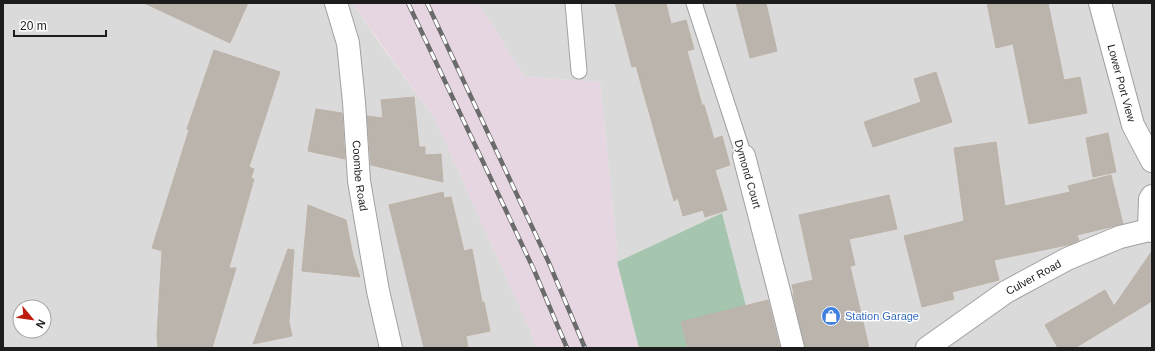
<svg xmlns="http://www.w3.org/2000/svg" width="1155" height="351" viewBox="0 0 1155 351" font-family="Arial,sans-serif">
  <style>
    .residential { fill: #dbdada; fill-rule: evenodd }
    .industrial { fill: #e6d6e2 }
    .cemetery { fill: #a6c5ae }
    .building { fill: #bab4ad; stroke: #beb3a7 }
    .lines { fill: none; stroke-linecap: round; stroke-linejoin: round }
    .lane-casing { stroke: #a1a1a1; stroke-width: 17 }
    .street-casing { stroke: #a1a1a1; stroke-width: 24 }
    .lane { stroke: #fff; stroke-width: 15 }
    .street { stroke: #fff; stroke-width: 22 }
    .rail-casing { stroke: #6b6b6b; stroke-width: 4.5 }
    .rail { stroke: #fff; stroke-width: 3; stroke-dasharray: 9; stroke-linecap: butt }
    .labels { text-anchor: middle; stroke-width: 3; stroke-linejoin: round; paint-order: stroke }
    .street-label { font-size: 11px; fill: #1d1d1d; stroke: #fff }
    .shop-label { font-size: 11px; fill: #366cbe; stroke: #fff; text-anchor: start }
  </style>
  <rect width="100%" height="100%" fill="#eeebe4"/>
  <g class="residential">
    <path d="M3 3H355L354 5 380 44 435 119 530 330 536 348H3ZM20 307H44V331H20Z"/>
    <polygon points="478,3 1152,3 1152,348 764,348 746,306 722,213 617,262 617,248 600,82 525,77"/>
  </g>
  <polygon class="industrial" points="355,3 478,3 525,77 600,82 617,248 617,262 639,348 536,348 530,330 435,119 381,44 354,5"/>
  <polygon class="cemetery" points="722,213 746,306 681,322 688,348 639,348 617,262"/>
  <g class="building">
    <polygon points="144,3 248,3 230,43"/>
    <polygon points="615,3 666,3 671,24 686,20 694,49 687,51 702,105 704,105 714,139 722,136 730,165 715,170 727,210 705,217 703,210 683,216 678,198 674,201 636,66 632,67"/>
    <polygon points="736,3 766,3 777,51 750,58"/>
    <polygon points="987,3 1048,3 1064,80 1080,77 1087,113 1029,124 1013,44 996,48"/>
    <polygon points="214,50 280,72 249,167 254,169 251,178 254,179 229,268 236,268 212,348 158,348 157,335 162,251 152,248 189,130 187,129"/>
    <polygon points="936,72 952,122 873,147 864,122 921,102 914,79"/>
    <polygon points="414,97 419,147 425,147 425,155 441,154 443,182 371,165 367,116 383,118 381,100"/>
    <polygon points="316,109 342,113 345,159 308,151"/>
    <polygon points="1108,133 1116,172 1093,177 1086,138"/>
    <polygon points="996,142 1005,206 1070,192 1068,186 1111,175 1123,224 1077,235 1079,241 1072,244 994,260 999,280 952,292 954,299 922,307 904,236 964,221 954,148"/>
    <polygon points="443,192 444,198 451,197 464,251 472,249 482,302 484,302 490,331 466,336 468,348 424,348 389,205"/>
    <polygon points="889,195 897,229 849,239 855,265 850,266 869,348 805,348 793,294 794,294 792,285 813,280 799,215"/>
    <polygon points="308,205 346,220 353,256 360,277 302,271"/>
    <polygon points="288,249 294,250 289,322 292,336 253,344"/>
    <polygon points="1152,251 1152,301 1075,348 1058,348 1045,325 1105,290 1114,306"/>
    <polygon points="768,300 780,348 688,348 681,322"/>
  </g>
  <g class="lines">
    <defs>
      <g id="lane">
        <polyline points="573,3 579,71"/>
        <polyline points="694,3 744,156"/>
      </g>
      <g id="street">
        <path id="s1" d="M336 3 348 43 354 102 359 181 378 291 391 348"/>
        <path id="s2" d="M1100 3 1133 125 1152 161"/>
        <polyline points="744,156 779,291 793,348"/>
        <polyline points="1149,230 1150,199 1152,196"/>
        <path id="s3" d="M927 348 1006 292 1067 259 1120 237 1149 230 1152 231"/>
      </g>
    </defs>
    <use href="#lane" class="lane-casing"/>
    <use href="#street" class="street-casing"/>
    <use href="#lane" class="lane"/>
    <use href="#street" class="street"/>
    <defs>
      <g id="rail">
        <polyline points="408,3 534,270 567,348"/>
        <polyline points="427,3 549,263 585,348"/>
      </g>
    </defs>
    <use href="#rail" class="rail-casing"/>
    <use href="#rail" class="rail"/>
  </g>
  <defs>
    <symbol id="shop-disc" viewBox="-11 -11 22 22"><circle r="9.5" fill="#3f7fe0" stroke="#fff"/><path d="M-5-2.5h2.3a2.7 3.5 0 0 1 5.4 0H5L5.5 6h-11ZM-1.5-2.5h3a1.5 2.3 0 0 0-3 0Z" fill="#fff"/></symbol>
  </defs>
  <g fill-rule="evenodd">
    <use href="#shop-disc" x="820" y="305" width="22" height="22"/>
  </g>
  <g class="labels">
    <g class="street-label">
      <text dy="4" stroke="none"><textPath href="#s2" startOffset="83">Lower Port View</textPath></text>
      <text transform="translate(748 174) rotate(74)" y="4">Dymond Court</text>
      <text dy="4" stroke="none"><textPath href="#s1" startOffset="175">Coombe Road</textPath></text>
      <text dy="4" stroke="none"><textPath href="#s3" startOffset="128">Culver Road</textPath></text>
    </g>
    <g class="shop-label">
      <text x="845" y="320">Station Garage</text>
    </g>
  </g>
  <rect width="1155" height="351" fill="none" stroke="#1d1d1d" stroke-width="8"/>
  <g transform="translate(32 319) rotate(119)"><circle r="19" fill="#ffffff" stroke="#a5a5a5"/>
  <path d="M0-3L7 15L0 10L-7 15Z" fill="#bc1d0e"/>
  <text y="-6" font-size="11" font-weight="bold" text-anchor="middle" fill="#1d1d1d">N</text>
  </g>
  <path d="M14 30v6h92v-6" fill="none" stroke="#1d1d1d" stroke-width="2"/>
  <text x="20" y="30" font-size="12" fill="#1d1d1d" stroke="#ffffff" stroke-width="3" paint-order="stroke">20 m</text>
</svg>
